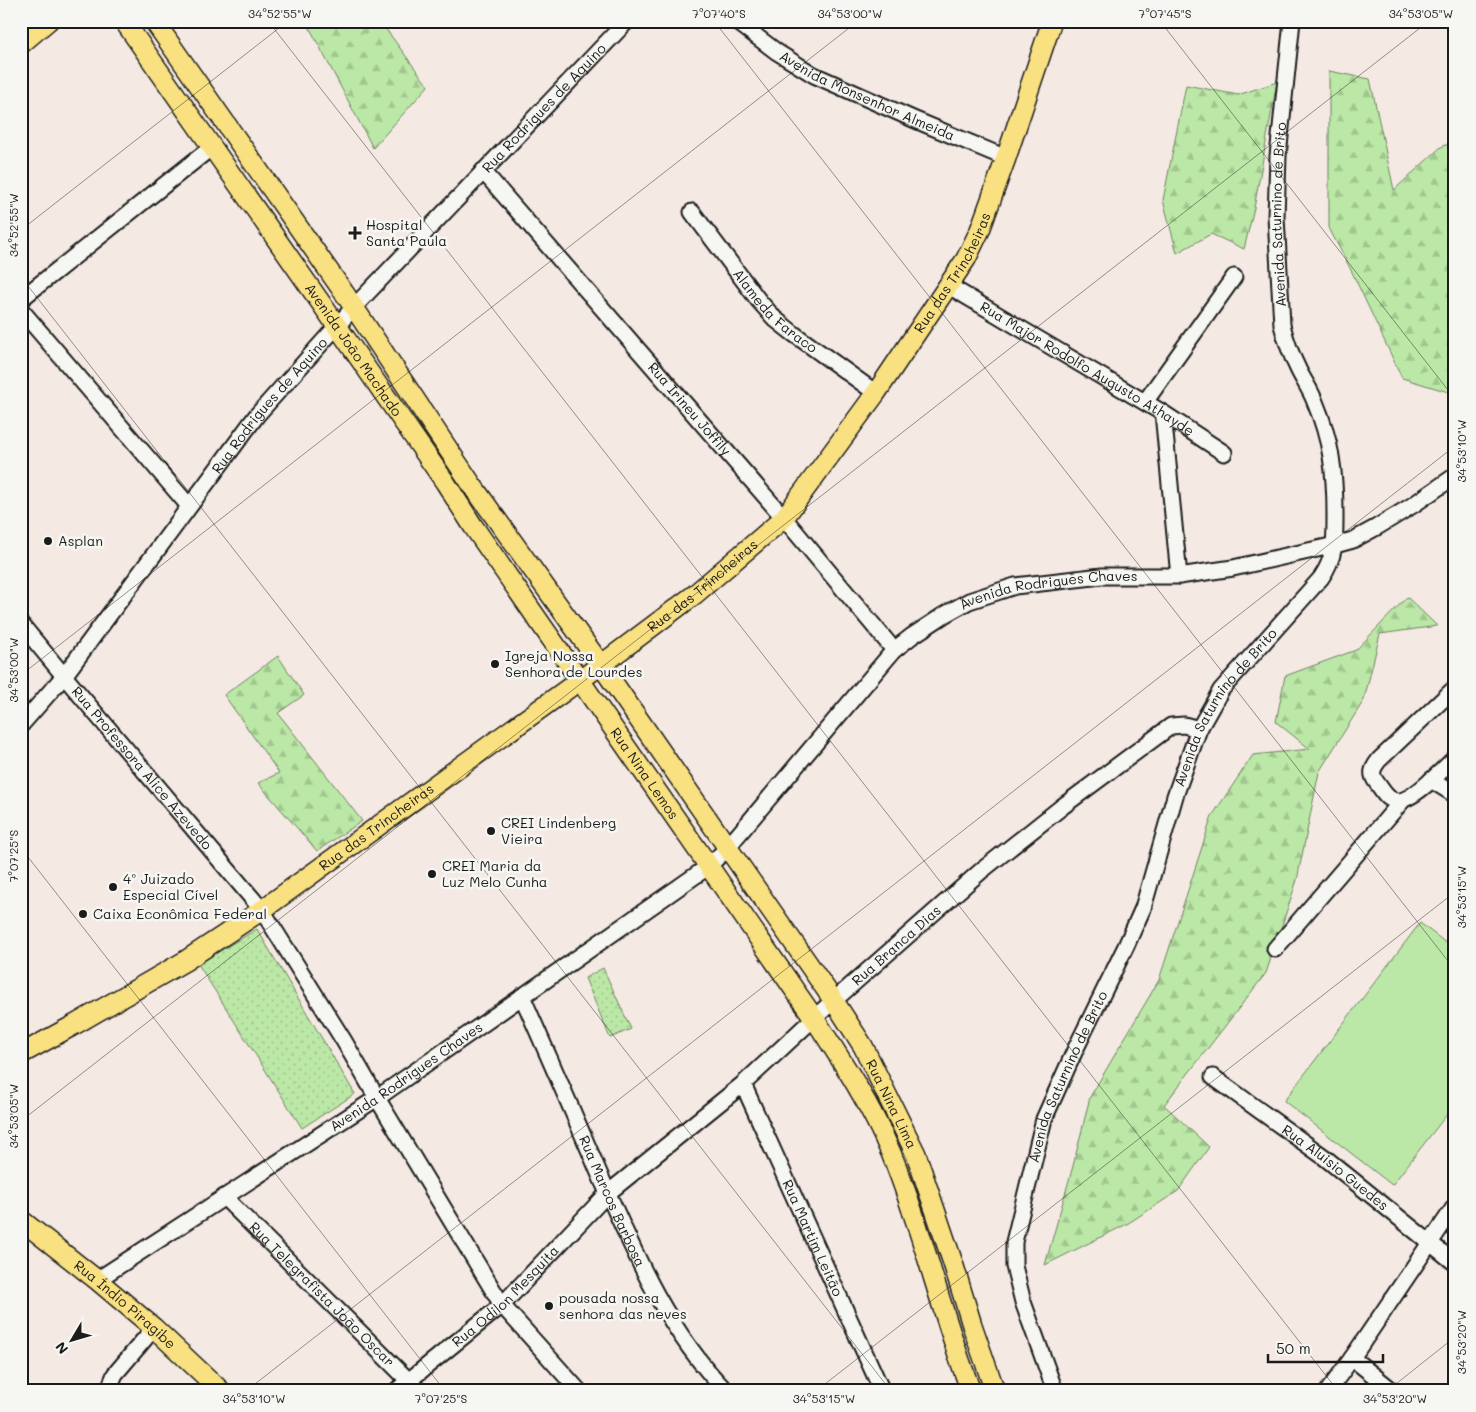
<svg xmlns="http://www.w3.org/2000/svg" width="1476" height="1412" viewBox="0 0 1476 1412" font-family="Mali,sans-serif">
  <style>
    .grass { fill: url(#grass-dots); stroke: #6c8261 }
    .forest { fill: url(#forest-firs); stroke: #6c8261 }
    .garden { fill: #bbe8a6; stroke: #6c8261 }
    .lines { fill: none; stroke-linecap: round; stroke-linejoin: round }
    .minor-casing { stroke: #1c1c1c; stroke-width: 19 }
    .major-casing { stroke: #1c1c1c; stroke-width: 22 }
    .minor { stroke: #f6f6f2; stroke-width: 15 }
    .major { stroke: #f9e181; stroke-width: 19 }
    .ticks { fill: none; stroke: #1c1c1c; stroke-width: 1; stroke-opacity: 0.45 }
    .poi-dot { fill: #1c1c1c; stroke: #f6f6f2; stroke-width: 2 }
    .labels { text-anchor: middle; stroke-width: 5; stroke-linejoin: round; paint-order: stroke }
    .street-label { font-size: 14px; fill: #1c1c1c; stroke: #f6f6f2 }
    .poi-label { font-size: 14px; fill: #1c1c1c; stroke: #f6f6f2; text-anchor: start }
    .neatline { fill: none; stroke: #1c1c1c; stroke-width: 2 }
    .ticks-label { font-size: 12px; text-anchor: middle; fill: #1c1c1c }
  </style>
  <defs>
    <pattern id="grass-dots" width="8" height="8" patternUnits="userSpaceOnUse" patternTransform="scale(1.25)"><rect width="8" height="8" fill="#bbe8a6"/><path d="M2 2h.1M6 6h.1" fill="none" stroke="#a0c68e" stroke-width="1.8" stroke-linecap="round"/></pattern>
    <pattern id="forest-firs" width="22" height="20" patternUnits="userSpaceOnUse" patternTransform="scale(1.25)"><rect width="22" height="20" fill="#bbe8a6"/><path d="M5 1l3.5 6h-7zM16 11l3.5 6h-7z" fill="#a0c68e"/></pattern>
  </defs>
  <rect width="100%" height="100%" fill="#f5e9e3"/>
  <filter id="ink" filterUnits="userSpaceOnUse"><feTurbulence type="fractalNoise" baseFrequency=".02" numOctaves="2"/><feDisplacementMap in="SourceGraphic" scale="10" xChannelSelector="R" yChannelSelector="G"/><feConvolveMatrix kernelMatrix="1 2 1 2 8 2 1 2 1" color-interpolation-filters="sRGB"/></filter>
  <g filter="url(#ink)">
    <g class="grass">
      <polygon points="257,929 355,1094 302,1128 198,964"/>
      <polygon points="603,968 631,1029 610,1038 585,978"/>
    </g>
    <g class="forest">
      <polygon points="306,21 380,21 428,86 373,148"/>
      <polygon points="1329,71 1370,79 1394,190 1441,147 1455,141 1455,394 1402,378 1351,270 1329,228"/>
      <polygon points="1277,82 1254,208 1244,249 1211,234 1177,253 1163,200 1186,85 1238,95"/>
      <polygon points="1407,597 1437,626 1380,634 1364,700 1319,772 1297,880 1266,973 1164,1105 1209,1147 1178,1191 1127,1224 1045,1265 1073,1166 1090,1097 1159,980 1212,816 1253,755 1310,749 1276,722 1285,676 1356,650"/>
      <polygon points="278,656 304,695 278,713 362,821 317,851 258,783 279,773 224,695"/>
    </g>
    <polygon class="garden" points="1420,923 1455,950 1455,1104 1392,1185 1284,1101"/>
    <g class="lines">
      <defs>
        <g id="minor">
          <path id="s1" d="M736 21 777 52 814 75 913 119 1006 158"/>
          <path id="s2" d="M483 171 784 518 894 650"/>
          <path id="s3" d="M692 212 759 301 775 319 794 334 876 393"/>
          <path id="s4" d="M949 286 1163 413 1224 453"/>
          <polyline points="21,299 212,147"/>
          <polyline points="21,310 189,506"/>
          <polyline points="1145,402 1234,277"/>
          <polyline points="1163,413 1179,576"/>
          <path id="s5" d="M21 624 64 676 262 910 344 1041 377 1098 502 1305 579 1391"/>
          <path d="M1455 688 1379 760C1372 769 1370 774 1377 783 1381 788 1386 798 1393 800 1408 807 1444 768 1455 758"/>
          <path id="s6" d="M21 725 64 676 257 415 354 307 627 21"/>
          <polyline points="1431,780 1455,795"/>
          <polyline points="1275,949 1402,801"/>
          <path id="s7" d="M522 996C548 1055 574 1114 599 1173 633 1250 666 1330 726 1391"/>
          <path id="s8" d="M1213 1077 1324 1157 1455 1263"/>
          <path id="s9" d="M743 1084 882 1391"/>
          <path id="s10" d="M224 1197 419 1391"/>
          <path id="s11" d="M97 1280 377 1098 709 866 727 848 894 650 912 636 944 615 969 601 1015 586 1102 576H1179L1233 568 1335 545 1353 540 1377 527 1413 505 1455 476"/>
          <polyline points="1352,1358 1393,1391"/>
          <polyline points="108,1391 115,1374 154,1328"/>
          <path id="s12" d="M396 1391 502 1305 608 1193 743 1084 814 1018 981 871 1063 806 1171 726 1184 725 1199 729"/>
          <path id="s13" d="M1055 1391 1023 1302 1014 1266V1242L1044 1119 1076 1048 1126 946 1143 908 1175 796 1199 729 1221 690 1321 578C1336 556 1335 539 1335 513 1335 472 1331 440 1315 402 1311 391 1304 381 1299 371 1292 357 1286 341 1282 325L1276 217 1278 156 1292 21"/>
          <polyline points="1328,1391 1352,1358 1455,1206"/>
        </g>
        <g id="major">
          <path id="s14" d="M124 21 337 326 445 482 473 526 814 1018C842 1061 871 1105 891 1153 923 1231 941 1313 971 1391"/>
          <path id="s15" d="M154 21 345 294 472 485 601 665 834 1001 863 1046 916 1154 953 1263 972 1325 995 1391"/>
          <polyline points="21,44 48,21"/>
          <path id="s16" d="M21 1054 74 1025 185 961 262 910 609 659 694 595 784 518 876 393 966 259 980 230 1006 158 1052 21"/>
          <path id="s17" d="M21 1220 97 1280 154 1328 221 1391"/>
        </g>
      </defs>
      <use href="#minor" class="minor-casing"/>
      <use href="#major" class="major-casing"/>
      <use href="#minor" class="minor"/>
      <use href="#major" class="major"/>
    </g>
  </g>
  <path class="ticks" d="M268 21 1338 1391M714 21 1455 970M1160 21 1455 399M21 230 288 21M21 277 891 1391M21 675 858 21M21 848 445 1391M21 1121 1429 21M246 1391 1455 446M816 1391 1455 892M1387 1391 1455 1337"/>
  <g class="poi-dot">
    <path d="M352.5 225.5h5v5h5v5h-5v5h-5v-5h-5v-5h5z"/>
    <circle cx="48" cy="541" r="5"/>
    <circle cx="495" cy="664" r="5"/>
    <circle cx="491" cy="831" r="5"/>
    <circle cx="432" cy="874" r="5"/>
    <circle cx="113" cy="887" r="5"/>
    <circle cx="83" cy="914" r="5"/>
    <circle cx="549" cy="1306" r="5"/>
  </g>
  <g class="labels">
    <g class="street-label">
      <text dy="5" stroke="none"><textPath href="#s1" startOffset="152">Avenida Monsenhor Almeida</textPath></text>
      <text dy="5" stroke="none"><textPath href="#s6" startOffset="810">Rua Rodrigues de Aquino</textPath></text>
      <text dy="5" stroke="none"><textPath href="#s13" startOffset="1274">Avenida Saturnino de Brito</textPath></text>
      <text dy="5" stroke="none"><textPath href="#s16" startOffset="1232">Rua das Trincheiras</textPath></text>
      <text dy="5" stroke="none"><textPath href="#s3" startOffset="130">Alameda Faraco</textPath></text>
      <text dy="5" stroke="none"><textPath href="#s14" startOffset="401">Avenida João Machado</textPath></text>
      <text dy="5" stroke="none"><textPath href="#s4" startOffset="161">Rua Major Rodolfo Augusto Athayde</textPath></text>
      <text dy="5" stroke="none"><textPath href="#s6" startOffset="405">Rua Rodrigues de Aquino</textPath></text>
      <text dy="5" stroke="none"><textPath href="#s2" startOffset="315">Rua Irineu Joffily</textPath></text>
      <text dy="5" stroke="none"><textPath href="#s16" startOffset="828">Rua das Trincheiras</textPath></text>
      <text dy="5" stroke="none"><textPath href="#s11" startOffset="1194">Avenida Rodrigues Chaves</textPath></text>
      <text dy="5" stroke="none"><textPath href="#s13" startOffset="735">Avenida Saturnino de Brito</textPath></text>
      <text dy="5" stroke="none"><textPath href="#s5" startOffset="188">Rua Professora Alice Azevedo</textPath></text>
      <text dy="5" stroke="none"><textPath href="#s14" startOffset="915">Rua Nina Lemos</textPath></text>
      <text dy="5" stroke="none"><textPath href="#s16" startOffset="422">Rua das Trincheiras</textPath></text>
      <text dy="5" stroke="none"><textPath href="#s12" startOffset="671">Rua Branca Dias</textPath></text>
      <text dy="5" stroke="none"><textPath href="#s11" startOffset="370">Avenida Rodrigues Chaves</textPath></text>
      <text dy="5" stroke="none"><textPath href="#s13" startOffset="330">Avenida Saturnino de Brito</textPath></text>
      <text dy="5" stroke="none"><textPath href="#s15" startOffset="1311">Rua Nina Lima</textPath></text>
      <text dy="5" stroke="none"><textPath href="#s8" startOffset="152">Rua Aluisio Guedes</textPath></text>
      <text dy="5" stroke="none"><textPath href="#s7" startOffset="224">Rua Marcos Barbosa</textPath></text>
      <text dy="5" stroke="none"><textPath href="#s9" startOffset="169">Rua Martim Leitão</textPath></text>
      <text dy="5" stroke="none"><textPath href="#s10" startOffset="138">Rua Telegrafista João Oscar</textPath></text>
      <text dy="5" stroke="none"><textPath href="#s12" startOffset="145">Rua Odilon Mesquita</textPath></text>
      <text dy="5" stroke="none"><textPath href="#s17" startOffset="134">Rua Índio Piragibe</textPath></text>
    </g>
    <g class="poi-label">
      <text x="366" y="230">Hospital<tspan x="366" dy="16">Santa Paula</tspan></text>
      <text x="58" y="546">Asplan</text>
      <text x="505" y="661">Igreja Nossa<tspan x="505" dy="16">Senhora de Lourdes</tspan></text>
      <text x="501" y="828">CREI Lindenberg<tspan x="501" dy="16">Vieira</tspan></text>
      <text x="442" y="871">CREI Maria da<tspan x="442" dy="16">Luz Melo Cunha</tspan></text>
      <text x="123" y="884">4º Juizado<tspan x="123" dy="16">Especial Cível</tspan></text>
      <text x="93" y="919">Caixa Econômica Federal</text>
      <text x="559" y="1303">pousada nossa<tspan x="559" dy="16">senhora das neves</tspan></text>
    </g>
  </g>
  <rect width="1476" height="1412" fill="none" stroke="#f6f6f2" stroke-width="55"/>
  <g transform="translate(72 1340) rotate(232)" stroke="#f6f6f2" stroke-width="4" paint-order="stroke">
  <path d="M0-4L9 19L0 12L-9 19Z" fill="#1c1c1c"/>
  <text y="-8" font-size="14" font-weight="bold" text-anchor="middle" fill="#1c1c1c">N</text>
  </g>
  <path d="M1268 1354v8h115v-8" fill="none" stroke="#1c1c1c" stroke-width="2.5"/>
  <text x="1276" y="1354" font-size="15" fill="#1c1c1c" stroke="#f6f6f2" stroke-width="4" paint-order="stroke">50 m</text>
  <rect x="28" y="28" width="1420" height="1356" class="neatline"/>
  <g class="ticks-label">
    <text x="280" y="18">34°52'55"W</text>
    <text x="719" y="18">7°07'40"S</text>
    <text x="850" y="18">34°53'00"W</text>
    <text x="1165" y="18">7°07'45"S</text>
    <text x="1421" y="18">34°53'05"W</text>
    <text transform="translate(14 225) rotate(-90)" y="4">34°52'55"W</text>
    <text transform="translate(1462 451) rotate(-90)" y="4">34°53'10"W</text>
    <text transform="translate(14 670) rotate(-90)" y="4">34°53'00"W</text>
    <text transform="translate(14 856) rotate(-90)" y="4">7°07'25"S</text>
    <text transform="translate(1462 897) rotate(-90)" y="4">34°53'15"W</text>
    <text transform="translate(14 1116) rotate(-90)" y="4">34°53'05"W</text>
    <text transform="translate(1462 1342) rotate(-90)" y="4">34°53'20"W</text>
    <text x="254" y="1403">34°53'10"W</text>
    <text x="441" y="1403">7°07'25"S</text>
    <text x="824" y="1403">34°53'15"W</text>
    <text x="1395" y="1403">34°53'20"W</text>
  </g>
</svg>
